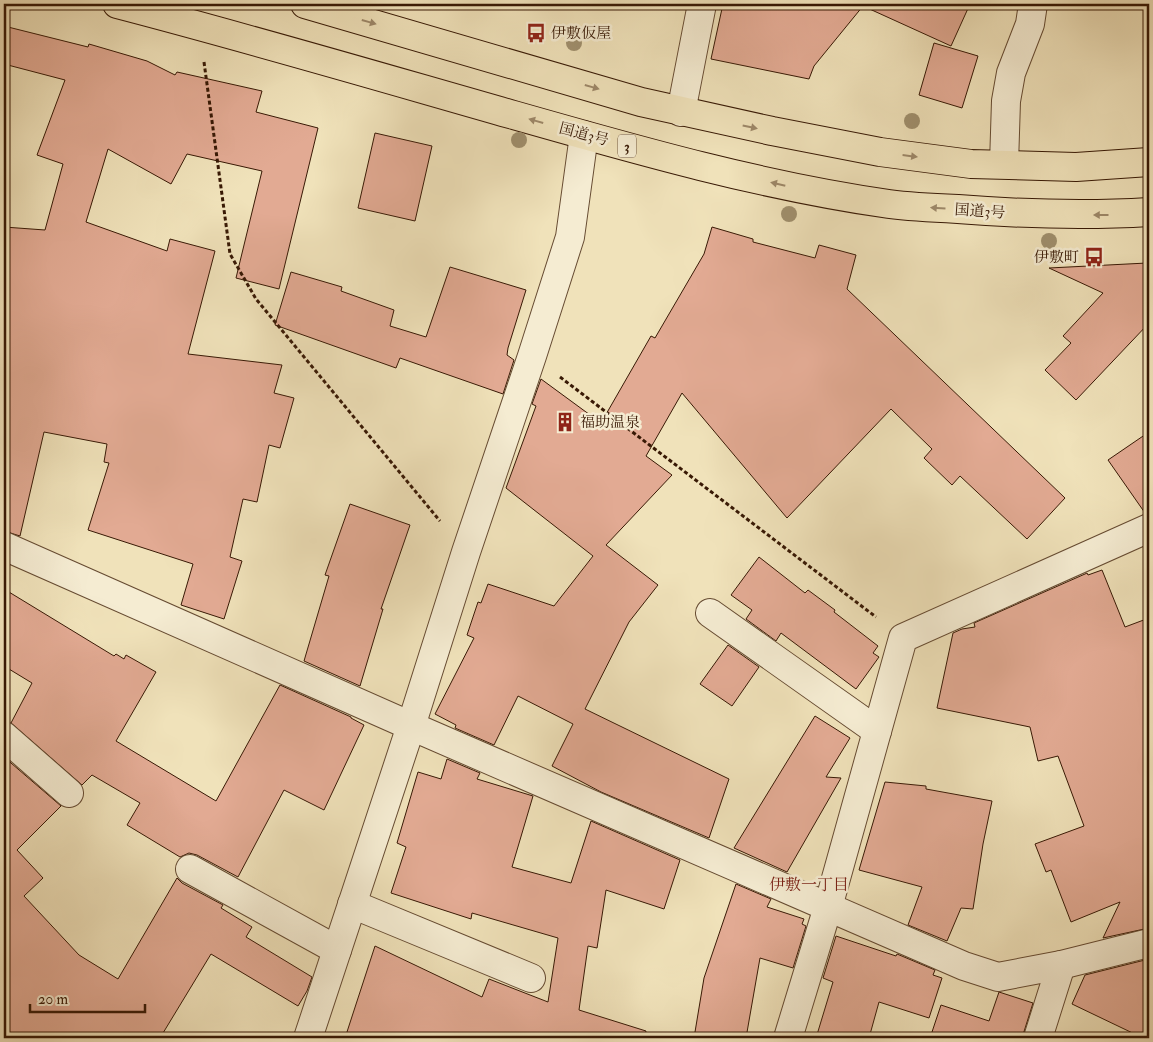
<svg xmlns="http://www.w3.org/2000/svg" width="1153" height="1042" viewBox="0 0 1153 1042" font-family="'IM FELL Double Pica','Noto Serif JP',serif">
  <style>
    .building { fill: #e2aa93; stroke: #381905 }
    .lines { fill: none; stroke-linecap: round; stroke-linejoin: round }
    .minor-casing { stroke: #664b32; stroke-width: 30 }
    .trunk-casing { stroke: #381905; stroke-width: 30 }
    .path { stroke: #381905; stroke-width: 3; stroke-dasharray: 4 2.5; stroke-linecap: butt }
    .minor { stroke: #f5ecd2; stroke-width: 28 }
    .trunk { stroke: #f0e2ba; stroke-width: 28 }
    .tree { fill: #a0906e }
    .oneway { fill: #9d8869 }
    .labels { text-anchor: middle; stroke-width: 5; stroke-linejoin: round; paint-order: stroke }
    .shield { fill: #f5ecd2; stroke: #715842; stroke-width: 1 }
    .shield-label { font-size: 14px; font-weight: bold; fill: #381905 }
    .poi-label { font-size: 15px; fill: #381905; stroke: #f5ecd2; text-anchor: start }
    .street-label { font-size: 15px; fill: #381905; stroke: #f5ecd2 }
    .neighbourhood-label { font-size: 16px; fill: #7a1f14; stroke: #f5ecd2 }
  </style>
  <rect width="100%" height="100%" fill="#f0e2ba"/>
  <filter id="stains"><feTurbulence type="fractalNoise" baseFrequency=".004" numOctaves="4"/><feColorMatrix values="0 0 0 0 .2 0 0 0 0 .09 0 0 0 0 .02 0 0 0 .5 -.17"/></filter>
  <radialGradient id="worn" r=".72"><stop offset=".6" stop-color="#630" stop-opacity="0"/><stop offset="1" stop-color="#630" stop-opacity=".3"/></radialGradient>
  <g class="building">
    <polygon points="723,4 970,4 951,46 863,6 814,66 809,79 711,59"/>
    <polygon points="4,26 88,47 89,44 147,61 175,75 177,72 262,91 256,112 318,128 279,289 236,278 262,171 187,154 171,184 108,149 86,222 167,251 170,239 215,251 188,354 282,365 274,393 294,398 280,448 269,445 257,502 243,499 230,557 242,561 224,619 181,605 193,564 88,530 109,463 104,462 107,444 44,432 20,536 4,531 4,227 45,230 63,164 37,155 65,80 4,64"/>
    <polygon points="934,43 978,56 962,108 919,95"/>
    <polygon points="375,133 432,146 415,221 358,208"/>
    <polygon points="712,227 753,239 753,242 815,258 819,245 856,255 847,289 1065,498 1027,539 960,476 952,485 924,458 932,449 891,409 787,518 682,393 646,456 672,475 606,545 658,585 629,622 585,709 729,779 709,838 601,792 552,766 573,724 518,696 494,745 455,728 456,725 435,714 474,638 467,635 478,602 481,603 488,584 554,606 593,556 506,488 536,406 532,404 541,379 601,423 651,336 655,338 704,254"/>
    <polygon points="1147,263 1149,323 1076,400 1045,370 1071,343 1063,336 1103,293 1049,268"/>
    <polygon points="450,267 526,290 508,348 507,355 514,360 503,394 400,358 396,368 275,325 291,272 342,287 341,291 394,310 390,326 426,337"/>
    <polygon points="1149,432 1149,513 1145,513 1108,460"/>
    <polygon points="350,504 410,525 381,609 383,609 360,686 304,661 329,576 325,575"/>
    <polygon points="759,557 805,593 808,590 835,610 834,612 878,646 873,653 879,657 856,689 781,633 776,641 746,619 752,610 731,595"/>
    <polygon points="1102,570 1125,627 1149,618 1149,928 1103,938 1120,902 1071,922 1051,870 1046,872 1035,844 1084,826 1058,756 1038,761 1030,727 937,708 953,633 962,629 975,627 974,623 1085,574 1087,573 1088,575"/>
    <polygon points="4,589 114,656 116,654 124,659 126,655 156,672 116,741 216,801 280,685 351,717 351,718 364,725 324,810 284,790 238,877 197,855 189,853 180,857 127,825 140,803 92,775 82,785 11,723 32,683 4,666"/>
    <polygon points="728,645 759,667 732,706 700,684"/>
    <polygon points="815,716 850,738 826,777 841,778 787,872 734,848"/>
    <polygon points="4,757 61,806 17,850 43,878 24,896 79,955 118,979 177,878 182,883 223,905 221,908 252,927 246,937 312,977 307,991 298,1006 211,954 160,1038 4,1038"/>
    <polygon points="447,759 480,773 477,779 533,796 512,867 571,883 591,821 680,860 664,909 606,890 597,948 588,946 579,1010 646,1031 645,1038 345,1038 375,946 482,997 489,979 548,1002 558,938 472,913 471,919 391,893 406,847 397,843 418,772 441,779"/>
    <polygon points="885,782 926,786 926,789 992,801 983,844 973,909 961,908 947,941 908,925 922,887 859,870"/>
    <polygon points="736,884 771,899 767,907 804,919 802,924 806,926 793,968 760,958 746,1038 694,1038 704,978"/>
    <polygon points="836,936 896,956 897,954 935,970 933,975 942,978 929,1018 879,1002 869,1038 816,1038 833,982 823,978"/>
    <polygon points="1149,959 1149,1038 1143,1038 1072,1004 1085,975"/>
    <polygon points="999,992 1033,1003 1022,1038 930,1038 941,1005 989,1021"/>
  </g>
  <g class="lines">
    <defs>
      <g id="minor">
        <polyline points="681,112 702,4"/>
        <polyline points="1004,164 1006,101 1011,73 1030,24 1033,4"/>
        <polyline points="4,546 411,726 964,966 998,977 1061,965 1149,943"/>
        <polyline points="710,613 877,731"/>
        <polyline points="4,736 69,793"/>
        <polyline points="190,869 337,950"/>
        <polyline points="352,904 531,978"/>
        <polyline points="308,1038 411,726 466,552 532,356 570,237 584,135"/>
        <polyline points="788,1038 828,907 903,638 1149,528"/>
        <polyline points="1038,1038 1061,965"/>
      </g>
      <g id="trunk">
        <path d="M117 4C244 37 370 74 496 110 626 147 756 185 889 204 912 207 935 208 958 209 1022 214 1085 216 1149 212"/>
        <polyline points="305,4 641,102 772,131 880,152 971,164 1076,167 1149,162"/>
      </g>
    </defs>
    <use href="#minor" class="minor-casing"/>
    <use href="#trunk" class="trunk-casing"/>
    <g class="path">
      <polyline points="204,62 230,254 256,299 440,521"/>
      <polyline points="560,377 876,617"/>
    </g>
    <use href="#minor" class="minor"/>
    <use href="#trunk" class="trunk"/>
  </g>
  <g class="tree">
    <circle cx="574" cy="43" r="8"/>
    <circle cx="912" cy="121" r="8"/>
    <circle cx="519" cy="140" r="8"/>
    <circle cx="789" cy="214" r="8"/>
    <circle cx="1049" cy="241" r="8"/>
  </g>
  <defs><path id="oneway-solid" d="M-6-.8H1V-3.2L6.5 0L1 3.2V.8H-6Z" transform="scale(1.25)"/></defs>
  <g class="oneway">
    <use href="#oneway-solid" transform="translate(369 22) rotate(16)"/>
    <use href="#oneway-solid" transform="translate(592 87) rotate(16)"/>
    <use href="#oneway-solid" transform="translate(536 121) rotate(-164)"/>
    <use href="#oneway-solid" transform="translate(750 127) rotate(12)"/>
    <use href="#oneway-solid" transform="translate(910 156) rotate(7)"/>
    <use href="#oneway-solid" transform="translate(778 184) rotate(-167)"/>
    <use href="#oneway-solid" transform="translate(938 208) rotate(-176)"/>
    <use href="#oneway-solid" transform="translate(1101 215) rotate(180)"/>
  </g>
  <defs>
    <symbol id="bus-bare" viewBox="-9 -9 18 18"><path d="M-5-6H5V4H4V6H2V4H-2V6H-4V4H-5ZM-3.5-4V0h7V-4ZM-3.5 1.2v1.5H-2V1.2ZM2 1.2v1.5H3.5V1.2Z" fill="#8f2418" stroke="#f5ecd2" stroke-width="2.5" paint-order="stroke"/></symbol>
    <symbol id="building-bare" viewBox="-9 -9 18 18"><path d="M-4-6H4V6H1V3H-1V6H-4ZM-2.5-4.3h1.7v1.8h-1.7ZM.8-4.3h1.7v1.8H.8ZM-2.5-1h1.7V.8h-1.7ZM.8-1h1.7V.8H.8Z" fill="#8f2418" stroke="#f5ecd2" stroke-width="2.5" paint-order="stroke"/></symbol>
  </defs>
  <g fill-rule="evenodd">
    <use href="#bus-bare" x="522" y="19" width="28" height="28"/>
    <use href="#bus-bare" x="1080" y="243" width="28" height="28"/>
    <use href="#building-bare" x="551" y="408" width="28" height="28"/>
  </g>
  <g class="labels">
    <rect class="shield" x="618" y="134.5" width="18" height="23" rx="4"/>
    <g class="shield-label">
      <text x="627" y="151">3</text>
    </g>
    <g class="poi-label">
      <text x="551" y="38">伊敷仮屋</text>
      <text x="1079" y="262" text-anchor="end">伊敷町</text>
      <text x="580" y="427">福助温泉</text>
    </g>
    <g class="street-label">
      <text transform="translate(584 134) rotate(15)" y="5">国道3号</text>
      <text transform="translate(980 211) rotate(4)" y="5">国道3号</text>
    </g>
    <g class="neighbourhood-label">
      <text x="809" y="890">伊敷一丁目</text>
    </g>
  </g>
  <rect width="1153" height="1042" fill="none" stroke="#f0e2ba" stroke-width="20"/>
  <rect x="5" y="5" width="1143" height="1032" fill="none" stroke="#381905" stroke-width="2.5"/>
  <rect x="10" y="10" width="1133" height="1022" fill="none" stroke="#381905"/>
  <path d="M30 1004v8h115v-8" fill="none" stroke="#381905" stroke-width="2.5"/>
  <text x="38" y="1004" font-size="15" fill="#381905" stroke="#f5ecd2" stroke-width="4" paint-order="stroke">20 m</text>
  <rect width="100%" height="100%" filter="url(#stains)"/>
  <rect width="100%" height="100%" fill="url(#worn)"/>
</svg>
